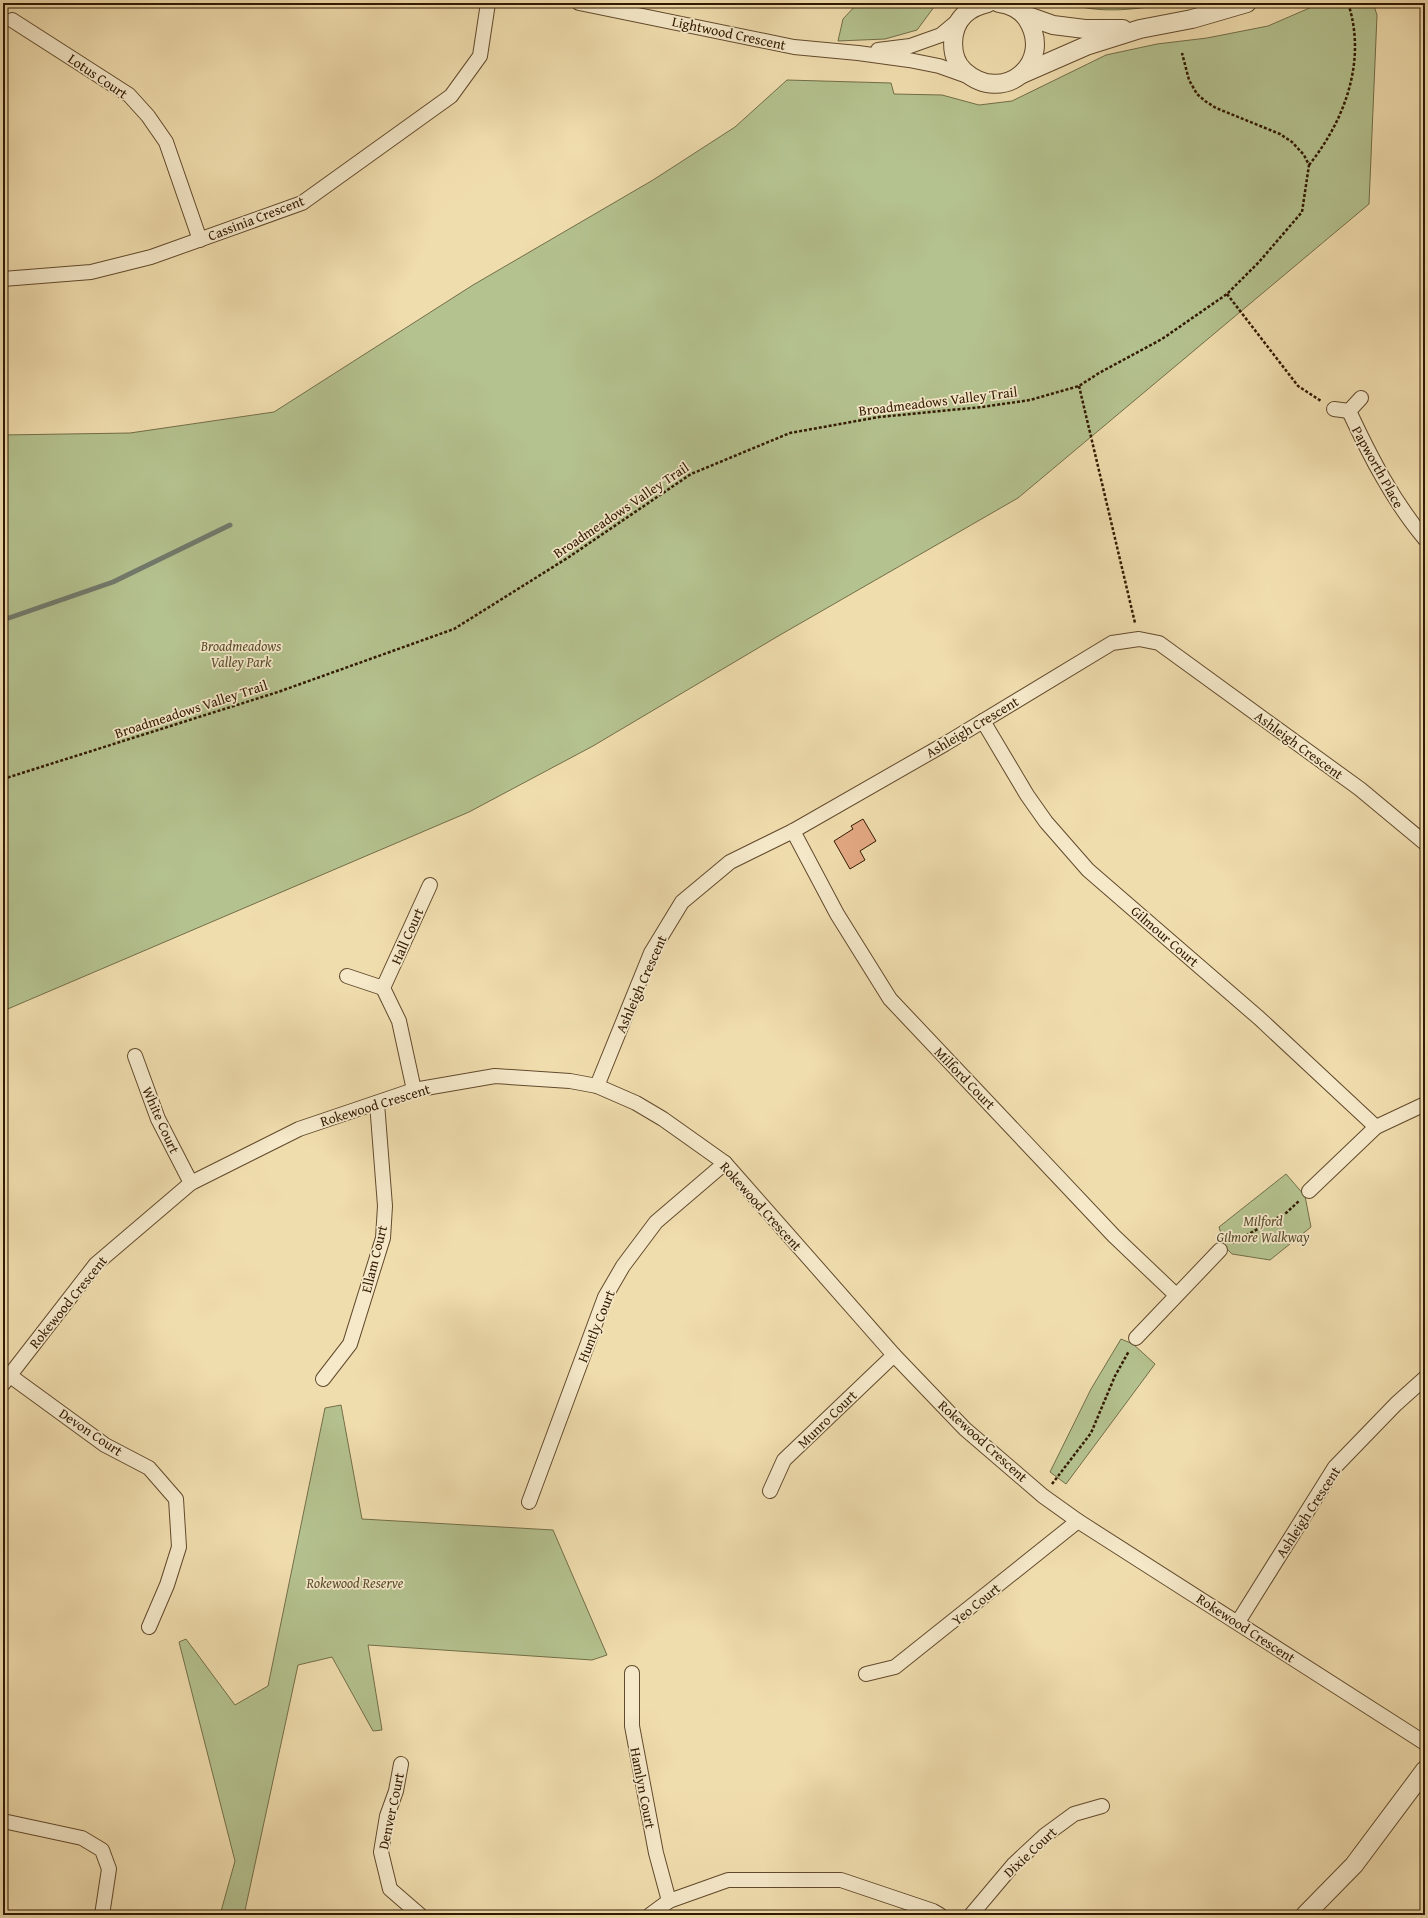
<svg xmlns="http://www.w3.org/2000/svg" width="1428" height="1918" viewBox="0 0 1428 1918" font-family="'Gentium Book Plus',serif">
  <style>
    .green { fill: #b4c28f; stroke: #736e48 }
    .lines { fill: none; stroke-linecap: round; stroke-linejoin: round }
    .stream { stroke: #727a6c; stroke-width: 5 }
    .building { fill: #e4a983; stroke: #321901 }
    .minor-casing { stroke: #624a2c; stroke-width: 16 }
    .tertiary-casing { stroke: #624a2c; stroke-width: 20 }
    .path { stroke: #321901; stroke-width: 2.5; stroke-dasharray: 3 2; stroke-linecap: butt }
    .minor { stroke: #f5e9ca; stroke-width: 14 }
    .tertiary { stroke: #f5e9ca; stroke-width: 18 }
    .labels { text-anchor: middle; stroke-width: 3.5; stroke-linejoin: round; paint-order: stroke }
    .street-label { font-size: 14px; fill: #321901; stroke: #f5e9ca }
    .park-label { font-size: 14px; font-style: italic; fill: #594c2c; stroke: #f5e9ca }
  </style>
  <rect width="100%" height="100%" fill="#f0ddae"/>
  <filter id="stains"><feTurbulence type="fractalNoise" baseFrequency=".005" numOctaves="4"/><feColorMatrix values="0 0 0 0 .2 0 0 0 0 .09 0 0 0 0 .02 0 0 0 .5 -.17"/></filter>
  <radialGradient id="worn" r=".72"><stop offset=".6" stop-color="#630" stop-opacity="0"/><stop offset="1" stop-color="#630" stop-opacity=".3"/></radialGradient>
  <g class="green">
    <polygon points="858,3 937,3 917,30 885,39 838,41 843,19"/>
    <path d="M1066 3H1174C1137 9 1103 15 1066 3Z"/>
    <polygon points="1321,3 1373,3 1377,15 1369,204 1018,498 780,635 593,746 469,812 3,1011 3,435 130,433 274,412 473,285 653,180 735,127 787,80 891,83 894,94 942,95 979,105 1012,101 1106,55 1157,44 1207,38 1268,26"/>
    <polygon points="1286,1174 1305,1196 1311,1227 1270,1260 1232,1254 1225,1247 1219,1227"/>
    <polygon points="1121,1339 1133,1344 1155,1364 1066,1484 1050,1472 1091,1389"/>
    <polygon points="341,1405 362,1519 553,1530 607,1655 592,1660 368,1645 382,1730 373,1731 332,1657 298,1665 244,1915 220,1915 235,1861 179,1642 186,1639 235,1705 268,1686 325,1408"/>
  </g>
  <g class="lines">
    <polyline class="stream" points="3,620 113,582 230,525"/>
  </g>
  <polygon class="building" points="863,819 876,841 860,851 865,860 850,869 834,841 853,829 851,826"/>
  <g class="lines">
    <defs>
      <g id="minor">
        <polyline points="579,3 794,47 858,53 909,60 939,66 970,77"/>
        <polyline points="12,20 129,95 148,116 166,142 200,240"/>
        <polyline points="878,50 910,46 941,35 959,20"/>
        <polyline points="3,279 91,272 151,257 302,203 451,96 480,56 488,3"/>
        <polyline points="1334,409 1349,411"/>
        <path d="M1349 411C1370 456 1393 501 1425 539"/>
        <polyline points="1349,411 1361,398"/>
        <polyline points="983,721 1027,795 1046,822 1088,870 1259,1018 1376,1127"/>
        <polyline points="793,831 837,914 890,999 1114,1236 1176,1295"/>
        <polyline points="347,976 383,988 430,885"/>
        <polyline points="383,988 399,1021 414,1090"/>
        <polyline points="135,1056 158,1119 191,1183"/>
        <polyline points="597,1086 651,953 682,902 730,862 793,831 945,744 1112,643 1139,639 1159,643 1360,789 1425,843"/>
        <polyline points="1309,1191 1376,1127 1425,1104"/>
        <polyline points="1136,1338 1220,1250"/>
        <polyline points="9,1375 105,1445 149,1468 176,1499 179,1547 167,1585 149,1627"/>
        <polyline points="323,1379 350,1344 383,1238 385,1206 377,1103"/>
        <polyline points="3,1384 96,1264 191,1183 299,1129 414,1090 495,1076 570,1081 597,1086 636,1103 663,1119 725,1163 894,1355 965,1429 1043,1496 1078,1521 1425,1743"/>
        <polyline points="770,1491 784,1460 894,1355"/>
        <polyline points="529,1502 605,1297 623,1266 656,1222 725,1163"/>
        <polyline points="1238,1622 1335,1467 1396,1404 1425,1378"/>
        <polyline points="632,1673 632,1726 656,1853 669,1901"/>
        <polyline points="866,1674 895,1667 1078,1521"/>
        <polyline points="401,1764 396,1791 387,1816 381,1852 390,1889 420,1915"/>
        <polyline points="3,1821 82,1838 102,1850 109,1869 102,1915"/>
        <polyline points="650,1915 669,1901 728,1880 841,1880 933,1911 940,1915"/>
        <polyline points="971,1915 1014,1864 1044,1836 1074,1814 1102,1806"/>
      </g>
      <g id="tertiary">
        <path d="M988 3C979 5 971 8 964 15 950 29 949 57 964 71 1003 106 1055 63 1027 19 1021 10 1010 4 999 3"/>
        <polyline points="1025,15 1053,25 1085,29 1123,29"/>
        <polyline points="1022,74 1086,46 1140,29 1192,19 1247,3"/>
        <polyline points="1305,1915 1354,1865 1425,1770"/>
      </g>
    </defs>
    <use href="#minor" class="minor-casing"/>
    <use href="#tertiary" class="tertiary-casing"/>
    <g class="path">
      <path d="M1309 165C1345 120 1367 60 1348 3"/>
      <polyline points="1227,294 1298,386 1321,401"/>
      <polyline points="1079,386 1135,623"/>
      <polyline points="3,779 278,692 454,629 569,557 691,474 790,433 879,417 982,407 1030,400 1079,386 1099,373 1162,339 1227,294 1259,262 1302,212 1309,165 1304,155 1292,142 1280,134 1216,108 1205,101 1197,94 1189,80 1182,53"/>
      <polyline points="1233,1243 1286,1213 1299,1201"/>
      <polyline points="1052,1484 1091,1433 1115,1376 1129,1351"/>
    </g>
    <use href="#minor" class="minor"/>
    <use href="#tertiary" class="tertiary"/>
  </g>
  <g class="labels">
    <g class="street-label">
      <text transform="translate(729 33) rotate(12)" y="5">Lightwood Crescent</text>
      <text transform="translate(98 76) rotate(34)" y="5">Lotus Court</text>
      <text transform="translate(256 218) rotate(-21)" y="5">Cassinia Crescent</text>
      <text transform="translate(938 401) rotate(-7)" y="5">Broadmeadows Valley Trail</text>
      <text transform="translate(1378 467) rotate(61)" y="5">Papworth Place</text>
      <text transform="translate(621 510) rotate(-34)" y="5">Broadmeadows Valley Trail</text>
      <text transform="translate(191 709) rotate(-18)" y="5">Broadmeadows Valley Trail</text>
      <text transform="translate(972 727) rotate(-31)" y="5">Ashleigh Crescent</text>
      <text transform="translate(1299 745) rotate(36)" y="5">Ashleigh Crescent</text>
      <text transform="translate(407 936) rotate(-66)" y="5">Hall Court</text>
      <text transform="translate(1165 936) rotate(41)" y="5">Gilmour Court</text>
      <text transform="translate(641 984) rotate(-66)" y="5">Ashleigh Crescent</text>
      <text transform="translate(965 1078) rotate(46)" y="5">Milford Court</text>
      <text transform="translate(375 1105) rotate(-17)" y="5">Rokewood Crescent</text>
      <text transform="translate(161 1120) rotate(66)" y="5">White Court</text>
      <text transform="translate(761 1206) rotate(48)" y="5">Rokewood Crescent</text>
      <text transform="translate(374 1259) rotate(-76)" y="5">Ellam Court</text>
      <text transform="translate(68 1302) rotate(-51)" y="5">Rokewood Crescent</text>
      <text transform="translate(596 1326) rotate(-68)" y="5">Huntly Court</text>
      <text transform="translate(827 1419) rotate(-44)" y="5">Munro Court</text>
      <text transform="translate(91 1432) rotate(34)" y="5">Devon Court</text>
      <text transform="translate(983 1441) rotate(42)" y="5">Rokewood Crescent</text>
      <text transform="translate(1308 1512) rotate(-57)" y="5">Ashleigh Crescent</text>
      <text transform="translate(976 1604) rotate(-39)" y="5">Yeo Court</text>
      <text transform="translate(1246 1628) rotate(33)" y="5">Rokewood Crescent</text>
      <text transform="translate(643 1788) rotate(79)" y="5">Hamlyn Court</text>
      <text transform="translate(391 1811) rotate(-78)" y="5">Denver Court</text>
      <text transform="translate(1030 1852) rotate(-43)" y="5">Dixie Court</text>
    </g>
    <g class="park-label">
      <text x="241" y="651">Broadmeadows<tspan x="241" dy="16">Valley Park</tspan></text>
      <text x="1263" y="1226">Milford<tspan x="1263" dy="16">Gilmore Walkway</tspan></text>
      <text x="355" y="1588">Rokewood Reserve</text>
    </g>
  </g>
  <rect width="1428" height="1918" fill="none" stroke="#f0ddae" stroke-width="16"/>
  <rect x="4" y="4" width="1420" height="1910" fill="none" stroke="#321901" stroke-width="2"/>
  <rect x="8" y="8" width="1412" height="1902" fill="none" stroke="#321901"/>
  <rect width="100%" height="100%" filter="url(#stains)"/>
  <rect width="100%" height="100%" fill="url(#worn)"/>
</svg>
